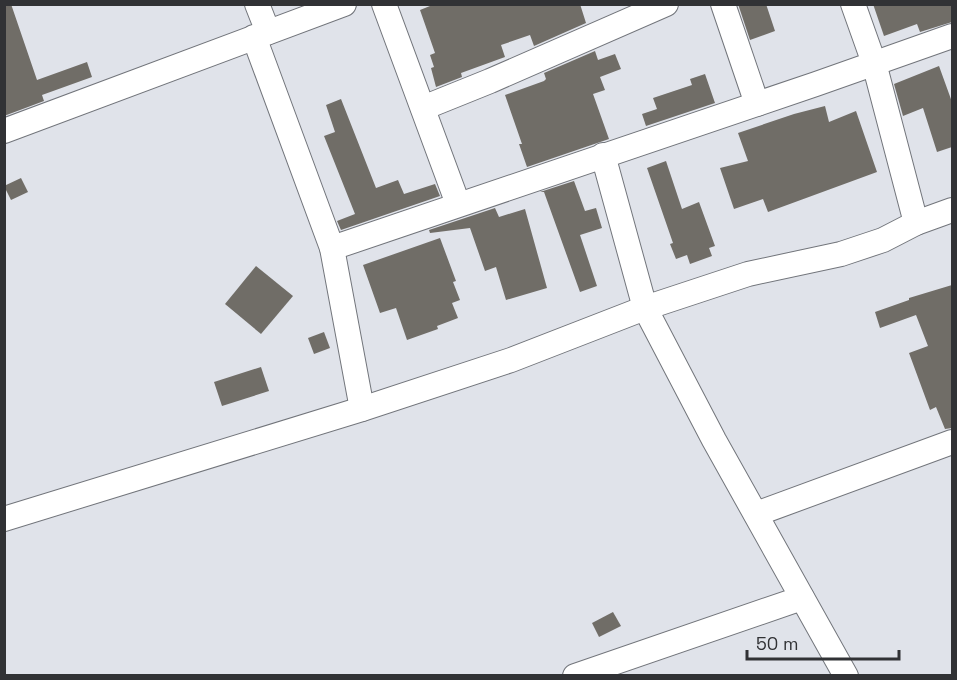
<svg xmlns="http://www.w3.org/2000/svg" width="957" height="680" viewBox="0 0 957 680" font-family="'Space Grotesk',sans-serif">
  <style>
    .building { fill: #706d67 }
    .lines { fill: none; stroke-linecap: round; stroke-linejoin: round }
    .minor-casing { stroke: #72757b; stroke-width: 26 }
    .minor { stroke: #fff; stroke-width: 24 }
  </style>
  <rect width="100%" height="100%" fill="#e0e3ea"/>
  <g class="building">
    <polygon points="4,4 11,4 37,80 87,62 92,77 42,95 44,101 4,116"/>
    <polygon points="435,4 580,4 586,23 534,46 530,35 501,45 505,57 461,73 462,77 436,87 431,68 434,67 430,55 435,53 420,10"/>
    <polygon points="738,4 766,4 775,31 750,40"/>
    <polygon points="873,4 952,4 952,22 920,32 917,24 884,36"/>
    <polygon points="595,51 598,60 615,54 621,69 600,77 605,90 593,94 609,139 527,167 519,144 522,144 505,95 544,81 546,79 544,73"/>
    <polygon points="939,66 952,102 952,147 937,152 923,108 903,116 894,84"/>
    <polygon points="705,74 715,103 646,126 642,114 657,109 653,98 692,85 690,79"/>
    <polygon points="341,99 376,188 398,180 404,194 435,184 440,196 341,230 337,221 355,214 324,136 335,132 326,105"/>
    <polygon points="825,106 829,122 856,111 877,172 768,212 763,199 734,209 720,168 748,161 738,133 794,114"/>
    <polygon points="666,161 682,209 699,202 715,246 709,248 712,256 690,264 687,255 676,259 670,244 673,243 647,168"/>
    <polygon points="21,178 28,192 11,200 4,186"/>
    <polygon points="574,181 585,211 596,208 602,228 580,235 597,286 580,292 544,192 540,192"/>
    <polygon points="495,208 499,217 525,209 547,288 506,300 496,267 485,271 470,228 430,233 429,230"/>
    <polygon points="440,238 456,281 453,282 460,300 452,303 458,318 437,326 438,329 407,340 396,308 380,313 363,265"/>
    <polygon points="256,266 293,296 261,334 225,304"/>
    <polygon points="952,285 952,428 945,429 936,407 930,410 909,353 928,346 916,315 880,328 875,312 909,300 909,298"/>
    <polygon points="324,332 330,348 314,354 308,338"/>
    <polygon points="261,367 269,391 222,406 214,382"/>
    <polygon points="613,612 621,626 599,637 592,623"/>
  </g>
  <g class="lines">
    <defs>
      <g id="minor">
        <polyline points="257,4 268,32"/>
        <polyline points="384,4 458,204"/>
        <polyline points="723,4 757,104"/>
        <polyline points="853,4 874,63 916,223"/>
        <polyline points="254,37 332,248 362,409"/>
        <polyline points="423,108 490,81 666,4"/>
        <polyline points="4,131 344,4"/>
        <polyline points="603,155 645,308 714,440 846,676"/>
        <polyline points="332,248 816,84 952,36"/>
        <polyline points="756,514 952,442"/>
        <polyline points="4,519 362,409 511,360 645,308 748,274 841,254 883,240 916,223 952,210"/>
        <polyline points="575,676 802,598"/>
      </g>
    </defs>
    <use href="#minor" class="minor-casing"/>
    <use href="#minor" class="minor"/>
  </g>
  <rect width="957" height="680" fill="none" stroke="#313235" stroke-width="12"/>
  <path d="M747 650v9h152v-9" fill="none" stroke="#313235" stroke-width="3"/>
  <text x="756" y="650" font-size="18" fill="#313235" stroke="#e0e3ea" stroke-width="4.5" paint-order="stroke">50 m</text>
</svg>
